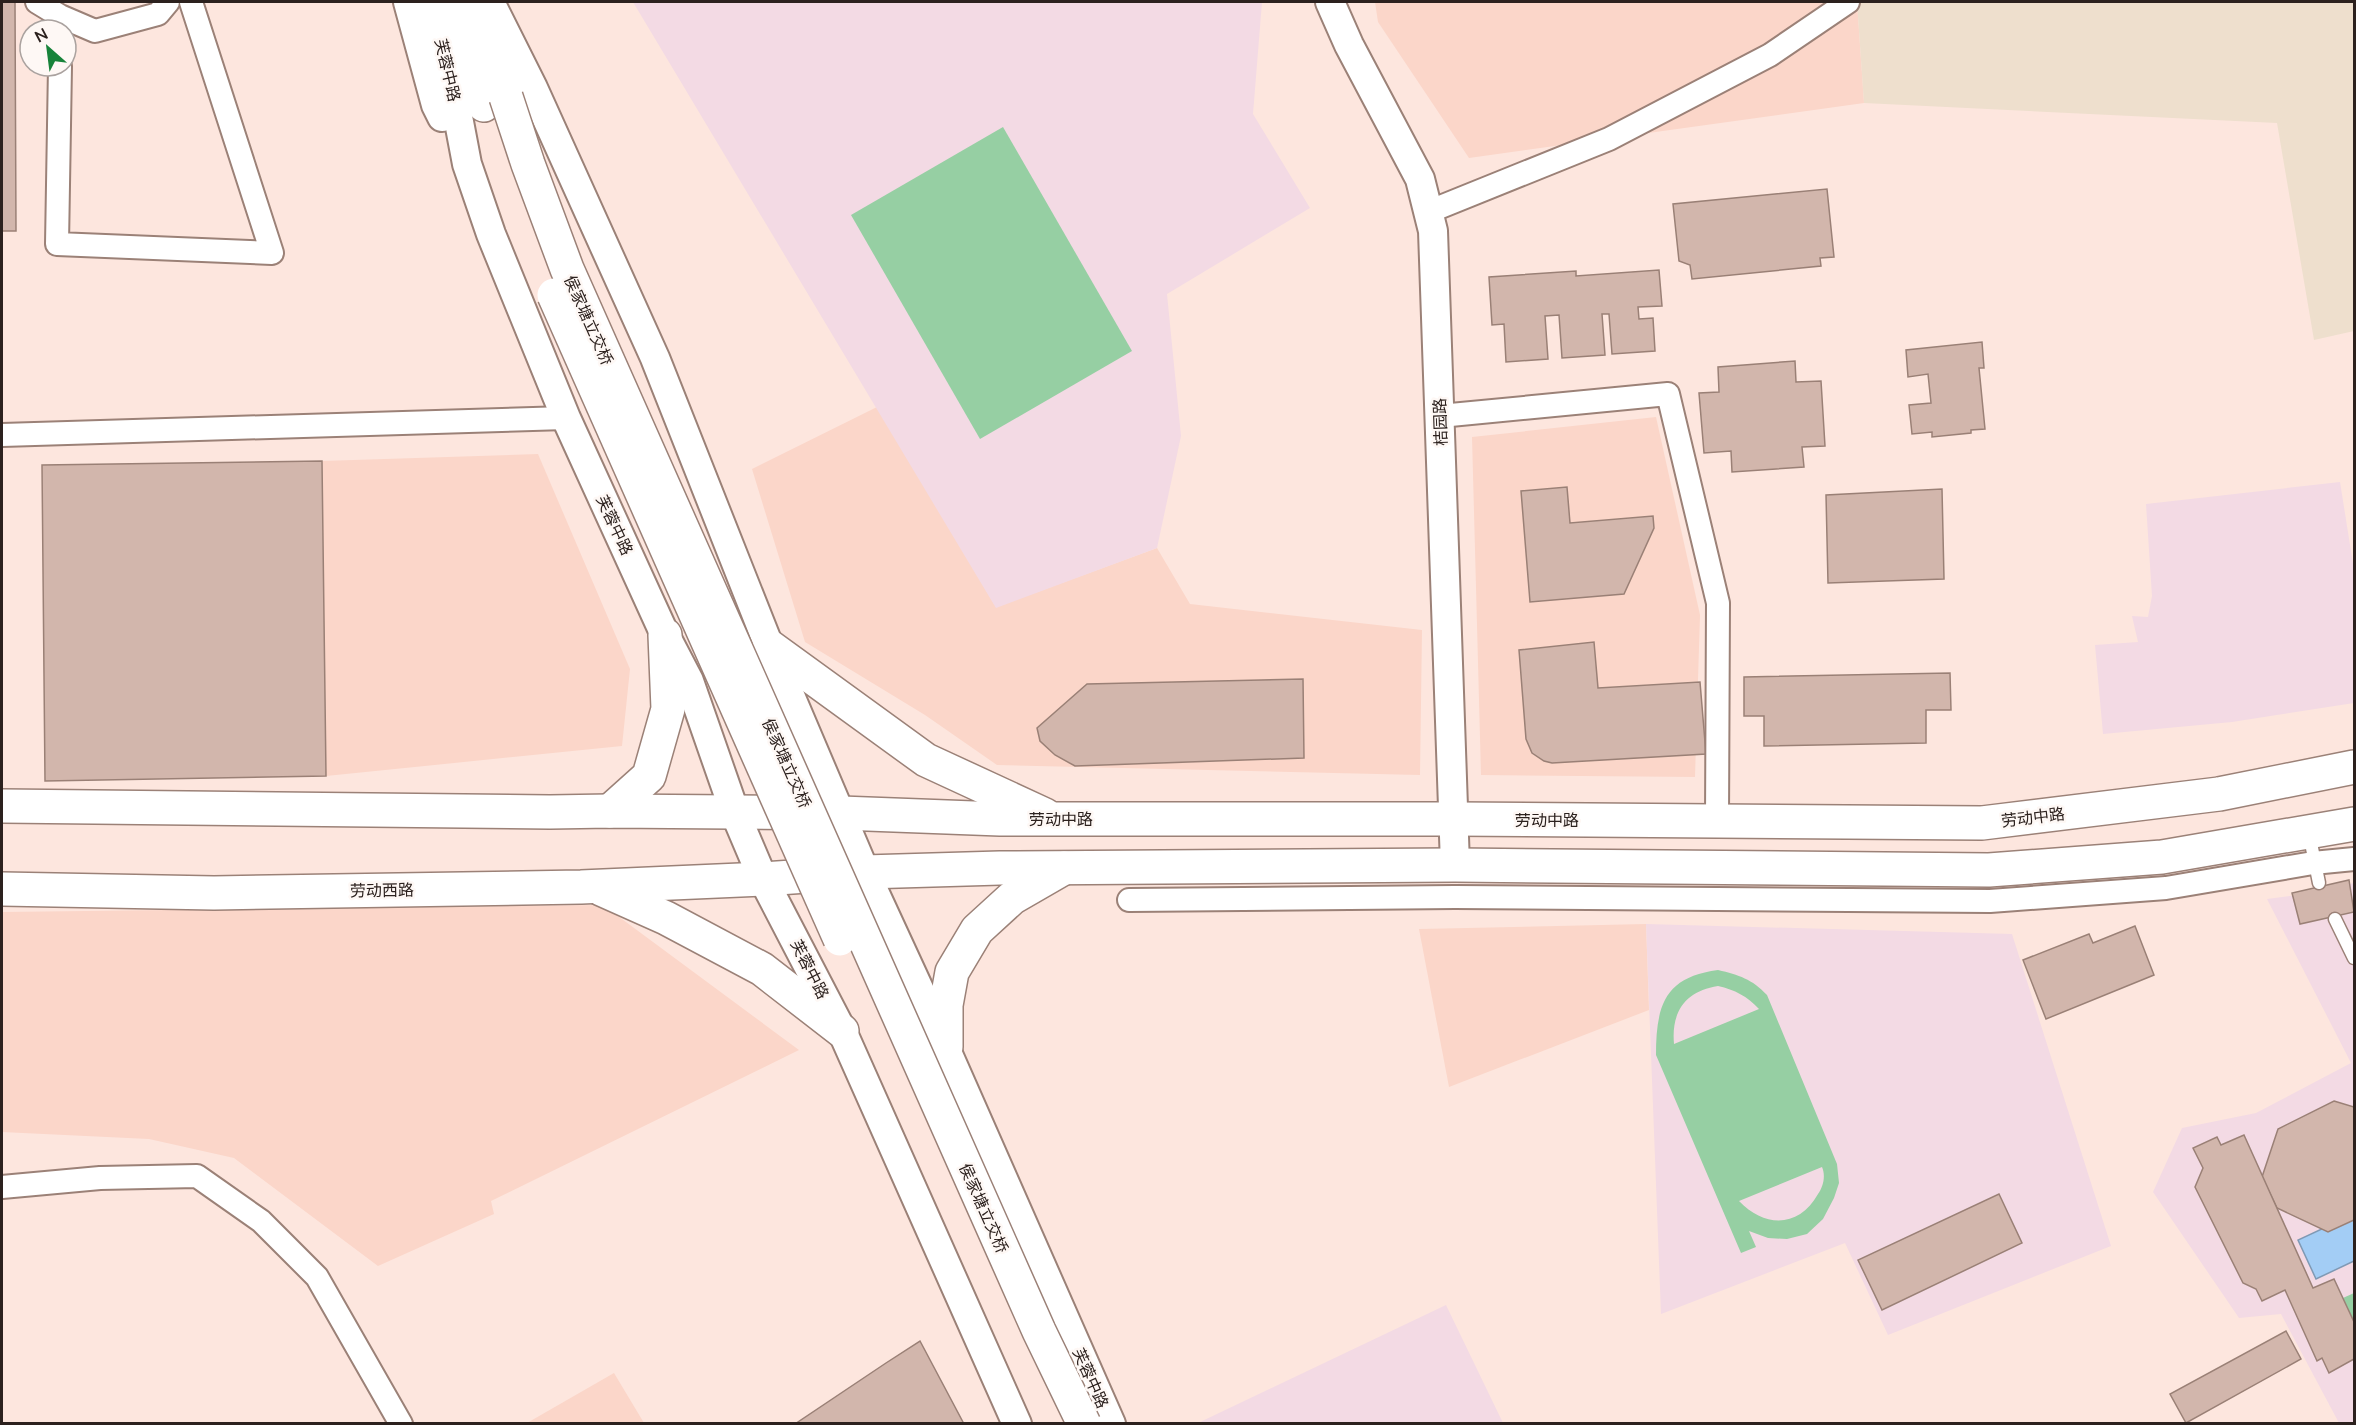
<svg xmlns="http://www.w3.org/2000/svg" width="2356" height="1425" viewBox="0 0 2356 1425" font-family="Mulish,'Noto Sans SC',sans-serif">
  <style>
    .built { fill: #fbd6c9 }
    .industrial { fill: #eedfcd }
    .education { fill: #f3dae4 }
    .green { fill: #96cfa3; fill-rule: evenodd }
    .water { fill: #a3cdf5; stroke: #7f99b4; stroke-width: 1.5 }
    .building { fill: #d2b6ac; stroke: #9a8076; stroke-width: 1.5 }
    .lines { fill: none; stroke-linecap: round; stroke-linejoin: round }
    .service-casing { stroke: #9b8177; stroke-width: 15 }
    .minor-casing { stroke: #9b8177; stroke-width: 26 }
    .tertiary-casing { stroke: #9b8177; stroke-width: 32 }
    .secondary-casing { stroke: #9b8177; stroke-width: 36 }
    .primary-casing { stroke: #9b8177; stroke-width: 36 }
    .service { stroke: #fff; stroke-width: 12 }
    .minor { stroke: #fff; stroke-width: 22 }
    .tertiary { stroke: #fff; stroke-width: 28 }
    .secondary { stroke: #fff; stroke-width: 33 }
    .primary { stroke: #fff; stroke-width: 33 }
    .primary-bridge-casing { stroke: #9b8177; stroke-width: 36; stroke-linecap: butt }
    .primary-bridge { stroke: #fff; stroke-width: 33 }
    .labels { text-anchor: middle; stroke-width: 5; stroke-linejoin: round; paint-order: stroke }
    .street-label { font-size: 16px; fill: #2c211e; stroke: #fef8f5 }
  </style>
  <rect width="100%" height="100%" fill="#fde6de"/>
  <g class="built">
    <polygon points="1375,2 1857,2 1864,103 1469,158 1378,22"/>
    <polygon points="877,407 996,607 1157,548 1190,604 1422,630 1420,775 997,765 925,715 805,642 752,469"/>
    <polygon points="1656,417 1700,615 1695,777 1481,775 1472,437"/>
    <polygon points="538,454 630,669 622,746 326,776 322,461"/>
    <polygon points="603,905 799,1050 491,1201 494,1214 378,1266 234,1158 149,1139 2,1132 2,912"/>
    <polygon points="1646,924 1649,1010 1449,1087 1419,929"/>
    <polygon points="614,1373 644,1423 527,1423"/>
  </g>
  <polygon class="industrial" points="1857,2 2354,2 2354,331 2314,340 2277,123 1864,103"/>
  <g class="education">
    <polygon points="633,2 1262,2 1253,114 1310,208 1167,294 1181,436 1157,548 996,608"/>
    <polygon points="2340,482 2354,570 2354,703 2232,722 2103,734 2095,645 2138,642 2132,616 2148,617 2152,596 2146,504"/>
    <polygon points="2354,883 2354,1423 2339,1423 2281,1314 2239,1318 2153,1192 2182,1128 2256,1113 2351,1063 2267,899 2321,892"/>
    <polygon points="1646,924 2012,934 2111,1246 1888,1335 1845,1243 1661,1314"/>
    <polygon points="1446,1305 1503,1423 1198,1423"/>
  </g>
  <g class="green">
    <polygon points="1003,127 1132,351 980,439 851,215"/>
    <path d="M1718 970C1739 975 1752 979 1767 995L1837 1164 1839 1183 1834 1198 1823 1219 1807 1234 1787 1239 1768 1238 1749 1231 1756 1247 1741 1253 1656 1055C1656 1005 1665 977 1718 970ZM1718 986C1735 990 1747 996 1759 1009L1674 1044C1671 1011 1686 991 1718 986ZM1822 1167C1826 1176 1823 1187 1818 1194 1799 1228 1765 1228 1739 1201Z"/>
    <polygon points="2354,1293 2354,1322 2343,1298"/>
  </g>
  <polygon class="water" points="2354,1214 2354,1261 2316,1279 2298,1240"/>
  <g class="building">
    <polygon points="2,2 15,2 16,231 2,231"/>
    <polygon points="1827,189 1834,257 1820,258 1821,266 1692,279 1690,265 1679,261 1673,204"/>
    <polygon points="1659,270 1662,306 1638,307 1639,319 1653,318 1655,351 1612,354 1609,314 1602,314 1605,355 1562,358 1559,315 1545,316 1548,359 1506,362 1504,324 1492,325 1489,277 1576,271 1576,276"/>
    <polygon points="1982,342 1984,368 1979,368 1985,429 1971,430 1971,433 1932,437 1932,432 1912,434 1909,405 1931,403 1928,374 1908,377 1906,350"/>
    <polygon points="1795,361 1796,382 1821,381 1825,446 1802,447 1804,467 1732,472 1731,451 1704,453 1699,393 1719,392 1718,367"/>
    <polygon points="322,461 326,776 45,781 42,465"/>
    <polygon points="1567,487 1570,523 1653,516 1654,528 1624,594 1530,602 1521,491"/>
    <polygon points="1942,489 1944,579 1828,583 1826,495"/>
    <polygon points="1594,642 1598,688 1700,682 1706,754 1552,763 1544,761 1532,753 1526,739 1519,650"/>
    <polygon points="1950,673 1951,710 1926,710 1926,743 1764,746 1764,716 1744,716 1744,677"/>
    <polygon points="1303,679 1304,758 1075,766 1055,755 1040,741 1037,728 1087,684"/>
    <polygon points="2349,880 2354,912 2300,924 2292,893"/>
    <polygon points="2135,926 2154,975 2046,1019 2023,960 2089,934 2093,943"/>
    <polygon points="2334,1101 2354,1107 2354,1220 2328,1232 2277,1208 2262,1177 2278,1129"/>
    <polygon points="2244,1135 2313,1288 2334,1279 2354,1322 2354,1359 2329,1373 2322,1358 2317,1361 2285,1290 2262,1301 2256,1289 2243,1283 2195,1187 2203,1168 2193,1148 2217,1137 2221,1145"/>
    <polygon points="1999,1194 2022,1243 1882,1310 1858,1260"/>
    <polygon points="2286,1331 2301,1359 2186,1423 2170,1394"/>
    <polygon points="920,1341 964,1424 795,1424 886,1363"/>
  </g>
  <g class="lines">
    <defs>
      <g id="service">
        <polyline points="2309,833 2319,883"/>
        <polyline points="2335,919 2354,958"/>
      </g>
      <g id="minor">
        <polyline points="37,2 60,16 95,31 158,14 168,2"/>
        <polyline points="60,66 57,244 272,253 191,2"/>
        <polyline points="1428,212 1609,139 1770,55 1848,2"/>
        <polyline points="1440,416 1668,394 1718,603 1717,821"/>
        <polyline points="2,435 566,418"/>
        <polyline points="1129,900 1455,897 1990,901 2166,888 2313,863 2354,859"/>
        <polyline points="2,1187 100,1178 197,1176 261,1221 317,1277 401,1424"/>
      </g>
      <g id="tertiary">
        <polyline points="408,2 436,105 442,117"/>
        <polyline points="435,2 441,43 456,106 467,164 491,234 566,418 665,635 689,681 735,813 763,879 842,1031 1017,1424"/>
        <polyline points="490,2 533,88 655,358 769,646 865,872 925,1002 1111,1424"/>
        <polyline points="1330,2 1349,45 1420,179 1433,231 1455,865"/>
      </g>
      <g id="secondary">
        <polyline points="769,646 926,760 1045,815"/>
        <polyline points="2,806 550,812 610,811 841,813 1000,819 1455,819 1982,823 2219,794 2354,767"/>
        <polyline points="610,811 649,776 668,709 665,635"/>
        <polyline points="2,889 214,893 581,887 763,879 865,872 1000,868 1455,865 1989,870 2162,857 2354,824"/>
        <polyline points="601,889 666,918 762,969 842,1031"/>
        <polyline points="946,1047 946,1005 952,972 977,930 1012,898 1064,868"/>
      </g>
      <g id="primary">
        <polyline points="446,2 464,42 484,105"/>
        <polyline points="477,2 506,97"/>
      </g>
    </defs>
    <use href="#service" class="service-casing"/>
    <use href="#minor" class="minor-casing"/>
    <use href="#tertiary" class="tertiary-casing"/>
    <use href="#secondary" class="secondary-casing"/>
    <use href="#primary" class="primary-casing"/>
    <use href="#service" class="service"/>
    <use href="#minor" class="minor"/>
    <use href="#tertiary" class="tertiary"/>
    <use href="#secondary" class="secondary"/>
    <use href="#primary" class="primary"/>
    <defs>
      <g id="primary-bridge">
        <polyline points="506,97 528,164 567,269 1039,1331 1084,1424"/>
        <polyline points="554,295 840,939"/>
      </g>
    </defs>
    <use href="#primary-bridge" class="primary-bridge-casing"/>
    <use href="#primary-bridge" class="primary-bridge"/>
  </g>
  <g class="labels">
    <g class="street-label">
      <text transform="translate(448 70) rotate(77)" y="6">芙蓉中路</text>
      <text transform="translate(589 320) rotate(66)" y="6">侯家塘立交桥</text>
      <text transform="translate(1440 422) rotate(-92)" y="6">桔园路</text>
      <text transform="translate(615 525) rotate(65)" y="6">芙蓉中路</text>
      <text transform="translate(787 763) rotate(66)" y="6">侯家塘立交桥</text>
      <text transform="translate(2033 817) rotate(-7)" y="6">劳动中路</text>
      <text x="1061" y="825">劳动中路</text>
      <text x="1547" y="826">劳动中路</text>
      <text transform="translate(382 890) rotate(-1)" y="6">劳动西路</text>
      <text transform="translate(810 969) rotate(63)" y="6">芙蓉中路</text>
      <text transform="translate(984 1208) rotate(66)" y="6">侯家塘立交桥</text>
      <text transform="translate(1091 1378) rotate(66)" y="6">芙蓉中路</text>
    </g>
  </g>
  <rect width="2356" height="1425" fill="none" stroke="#2c211e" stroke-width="6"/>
  <g transform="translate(48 48) rotate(332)"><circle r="28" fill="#fef8f5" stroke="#aaa29f" stroke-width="1.5"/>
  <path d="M0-4.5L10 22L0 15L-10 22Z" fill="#17833a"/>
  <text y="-9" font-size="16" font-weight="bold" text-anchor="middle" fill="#2c211e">N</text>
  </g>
</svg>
